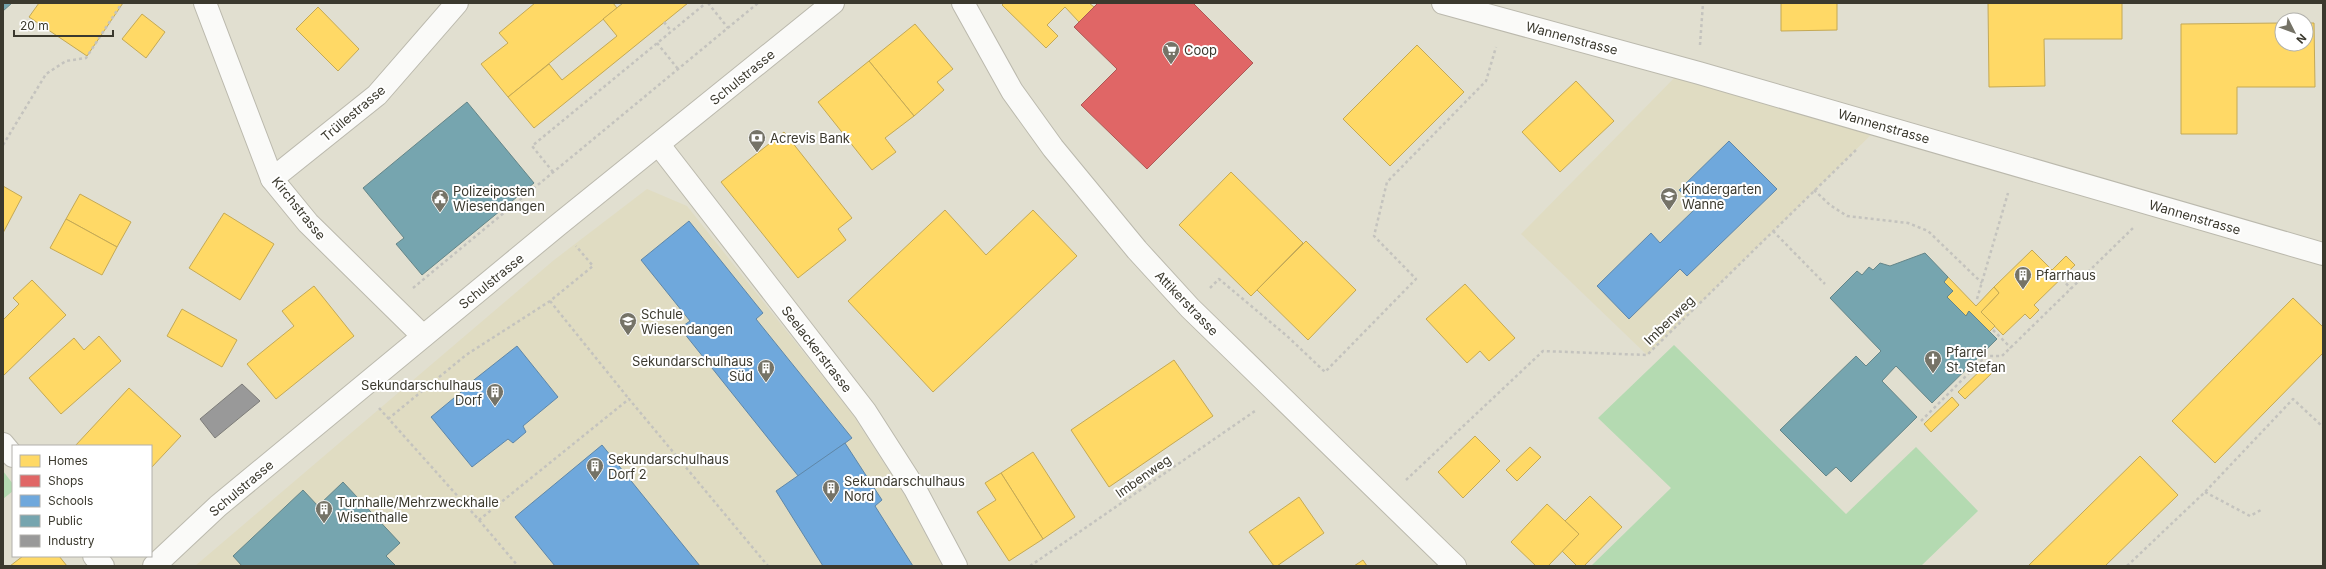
<svg xmlns="http://www.w3.org/2000/svg" width="2326" height="569" viewBox="0 0 2326 569" font-family="Inter,sans-serif">
  <style>
    .built { fill: #e0dcc2 }
    .green { fill: #b4dab1 }
    .homes { fill: #ffd966; stroke: #c4a955 }
    .shops { fill: #e06666; stroke: #ae5855 }
    .schools { fill: #6fa8dc; stroke: #5f87a8 }
    .public { fill: #76a5af; stroke: #648588 }
    .industry { fill: #999; stroke: #7d7c79 }
    .lines { fill: none; stroke-linecap: round; stroke-linejoin: round }
    .minor-casing { stroke: #bbb9ad; stroke-width: 24 }
    .path { stroke: #c4c3be; stroke-width: 2.5; stroke-dasharray: 3 3; stroke-linecap: butt }
    .minor { stroke: #fafaf8; stroke-width: 22 }
    .labels { text-anchor: middle; stroke-width: 4; stroke-linejoin: round; paint-order: stroke }
    .street-label { font-size: 13px; fill: #3b392e; stroke: #fff }
    .poi-label { font-size: 13px; fill: #3b392e; stroke: #fff; text-anchor: start }
  </style>
  <rect width="100%" height="100%" fill="#e1dfd0"/>
  <g class="built">
    <polygon points="1683,69 1881,125 1647,355 1521,234"/>
    <polygon points="647,189 687,206 851,412 907,499 942,566 195,566 554,260"/>
  </g>
  <g class="green">
    <polygon points="1674,345 1846,514 1916,447 1978,511 1921,566 1591,566 1671,488 1598,418"/>
    <polygon points="3,471 13,484 13,491 3,499"/>
  </g>
  <g class="homes">
    <polygon points="39,3 123,3 87,56 29,17"/>
    <polygon points="535,3 613,3 617,8 508,97 481,64 508,43 499,33"/>
    <polygon points="623,3 688,3 534,128 508,97 549,64 562,80 617,36 603,19"/>
    <polygon points="1004,3 1089,3 1094,7 1079,22 1065,7 1047,25 1058,36 1046,48 1002,5"/>
    <polygon points="1781,3 1837,3 1837,30 1781,31"/>
    <polygon points="1988,3 2122,3 2122,39 2044,39 2045,86 1989,87"/>
    <polygon points="318,7 359,49 338,71 296,29"/>
    <polygon points="142,14 165,32 146,58 122,39"/>
    <polygon points="2282,23 2282,44 2306,44 2306,23 2314,23 2315,87 2237,87 2237,134 2181,134 2181,24"/>
    <polygon points="915,24 953,69 937,82 944,90 914,116 869,61"/>
    <polygon points="1417,45 1464,92 1390,166 1343,119"/>
    <polygon points="869,61 914,116 885,138 896,152 872,170 818,102"/>
    <polygon points="1576,81 1614,121 1560,172 1522,132"/>
    <polygon points="784,132 852,218 838,229 846,240 798,278 721,182"/>
    <polygon points="1231,172 1303,243 1251,296 1179,225"/>
    <polygon points="3,186 22,197 3,233"/>
    <polygon points="80,194 131,222 117,247 66,219"/>
    <polygon points="945,210 986,255 1033,210 1077,256 933,392 848,301"/>
    <polygon points="224,213 274,244 240,300 189,268"/>
    <polygon points="66,219 117,247 102,275 50,248"/>
    <polygon points="1306,241 1356,290 1308,340 1257,290"/>
    <polygon points="2032,250 2052,270 2066,256 2075,265 2034,305 2039,310 2030,319 2025,314 2003,335 1981,312 1999,293 1994,287"/>
    <polygon points="1948,277 1976,306 1994,287 1999,293 1981,312 1995,326 1989,332 1969,311 1966,316 1947,297 1953,291 1944,282"/>
    <polygon points="32,280 66,315 3,376 3,320 19,304 13,298"/>
    <polygon points="1465,284 1515,338 1489,361 1480,351 1467,363 1426,319"/>
    <polygon points="314,286 354,336 276,399 247,364 294,326 282,311"/>
    <polygon points="2293,298 2323,327 2323,353 2215,463 2172,421"/>
    <polygon points="182,309 237,340 222,367 167,336"/>
    <polygon points="99,336 121,361 61,414 29,378 74,338 84,350"/>
    <polygon points="1174,360 1213,416 1109,487 1071,430"/>
    <polygon points="1986,365 1993,372 1965,399 1958,392"/>
    <polygon points="129,388 181,436 151,468 151,446 75,446"/>
    <polygon points="1952,397 1959,405 1931,432 1924,424"/>
    <polygon points="1475,436 1500,461 1463,498 1438,472"/>
    <polygon points="1530,447 1541,457 1517,481 1506,470"/>
    <polygon points="1033,452 1075,517 1043,539 1001,473"/>
    <polygon points="2140,456 2178,495 2105,566 2028,566"/>
    <polygon points="1001,473 1043,539 1009,561 977,512 996,500 985,483"/>
    <polygon points="1590,496 1622,527 1584,566 1577,566 1562,551 1579,534 1565,521"/>
    <polygon points="1299,497 1324,533 1277,566 1274,566 1249,532"/>
    <polygon points="1547,504 1579,534 1548,566 1536,566 1511,542"/>
    <polygon points="23,556 59,556 67,566 10,566"/>
    <polygon points="1363,560 1367,566 1354,566"/>
  </g>
  <polygon class="shops" points="1098,3 1193,3 1253,63 1147,169 1081,105 1117,69 1074,27"/>
  <g class="schools">
    <polygon points="1729,141 1777,189 1687,276 1680,269 1629,319 1597,286 1651,233 1660,243 1696,208 1679,190"/>
    <polygon points="689,221 763,313 756,319 852,438 799,477 680,328 690,321 641,260"/>
    <polygon points="517,346 558,397 523,426 526,432 513,443 508,439 472,467 431,417 466,388 465,387"/>
    <polygon points="845,443 882,500 875,506 913,566 823,566 776,491"/>
    <polygon points="602,445 700,566 555,566 515,517"/>
  </g>
  <g class="public">
    <polygon points="3,3 12,3 3,11"/>
    <polygon points="467,102 534,183 422,275 396,244 404,238 363,188"/>
    <polygon points="1925,253 1948,277 1944,282 1953,291 1947,297 1966,316 1969,311 1997,339 1932,403 1896,366 1882,381 1917,417 1851,482 1836,467 1826,476 1780,430 1856,356 1866,366 1881,351 1830,298 1857,271 1862,275 1869,267 1873,270 1880,263 1890,266"/>
    <polygon points="343,482 400,543 386,556 396,566 242,566 233,556 303,490 318,506"/>
  </g>
  <polygon class="industry" points="242,384 260,401 215,438 200,419"/>
  <g class="lines">
    <defs>
      <g id="minor">
        <polyline points="205,3 272,179 308,223 423,336"/>
        <polyline points="963,3 1012,91 1053,148 1137,250 1190,308 1455,566"/>
        <polyline points="1443,3 1699,73 2323,254"/>
        <polyline points="659,145 865,411 915,489 956,566"/>
        <polyline points="272,179 377,95 457,3"/>
        <polyline points="3,444 13,456"/>
        <polyline points="94,556 103,566"/>
        <polyline points="154,566 218,506 558,225 833,3"/>
      </g>
    </defs>
    <use href="#minor" class="minor-casing"/>
    <g class="path">
      <polyline points="708,3 728,28"/>
      <polyline points="664,22 671,31"/>
      <polyline points="657,43 678,69"/>
      <polyline points="1700,45 1703,3"/>
      <polyline points="3,145 46,74 66,61 86,58 122,3"/>
      <polyline points="553,172 532,146 706,3"/>
      <polyline points="1814,190 1830,205 1847,216 1908,223 1928,231 1982,283"/>
      <polyline points="1773,231 1825,284"/>
      <polyline points="2062,279 2071,289"/>
      <polyline points="413,288 758,3"/>
      <polyline points="1210,288 1219,279 1287,336 1325,372 1416,279 1374,236 1387,182 1486,81 1496,47"/>
      <polyline points="1977,299 2008,193"/>
      <polyline points="550,301 629,399"/>
      <polyline points="1993,330 2011,348"/>
      <polyline points="379,408 479,520 629,399 768,566"/>
      <polyline points="388,419 466,355 550,301 593,266 576,246"/>
      <polyline points="1921,421 1986,356 2002,356 2133,228"/>
      <polyline points="1406,480 1543,351 1647,355 1858,148"/>
      <polyline points="2205,492 2250,516 2261,510"/>
      <polyline points="479,520 518,566"/>
      <polyline points="1030,566 1255,411"/>
      <polyline points="2127,566 2205,492 2293,399 2323,427"/>
    </g>
    <use href="#minor" class="minor"/>
  </g>
  <defs>
    <symbol id="supermarket-pin" viewBox="-11 -11 22 30"><path d="M0 17L-7.5 6A9.5 9.5 0 1 1 7.5 6Z" fill="#757367" stroke="#fff"/><path d="M-6-5.5h2.5l.6 2H6L4.5 2H-2.5L-4.4-4H-6ZM-1.5 3.2a1.3 1.3 0 1 0 .1 0ZM3 3.2a1.3 1.3 0 1 0 .1 0Z" fill="#fff"/></symbol>
    <symbol id="bank-pin" viewBox="-11 -11 22 30"><path d="M0 17L-7.5 6A9.5 9.5 0 1 1 7.5 6Z" fill="#757367" stroke="#fff"/><path d="M-6-4H6V4H-6ZM0-2.3a2.3 2.3 0 1 0 0 4.6a2.3 2.3 0 1 0 0-4.6Z" fill="#fff"/></symbol>
    <symbol id="school-pin" viewBox="-11 -11 22 30"><path d="M0 17L-7.5 6A9.5 9.5 0 1 1 7.5 6Z" fill="#757367" stroke="#fff"/><path d="M0-5L7-2L0 1L-7-2ZM-4 1L0 2.5L4 1V4Q0 6-4 4Z" fill="#fff"/></symbol>
    <symbol id="civic-pin" viewBox="-11 -11 22 30"><path d="M0 17L-7.5 6A9.5 9.5 0 1 1 7.5 6Z" fill="#757367" stroke="#fff"/><path d="M-.6-6.5H3V-4.5H.6V-3L4-1V1h2V6H-6V1h2V-1L-.6-3ZM-1.2 2.5V6h2.4V2.5Z" fill="#fff"/></symbol>
    <symbol id="building-pin" viewBox="-11 -11 22 30"><path d="M0 17L-7.5 6A9.5 9.5 0 1 1 7.5 6Z" fill="#757367" stroke="#fff"/><path d="M-4-6H4V6H1V3H-1V6H-4ZM-2.5-4.3h1.7v1.8h-1.7ZM.8-4.3h1.7v1.8H.8ZM-2.5-1h1.7V.8h-1.7ZM.8-1h1.7V.8H.8Z" fill="#fff"/></symbol>
    <symbol id="church-pin" viewBox="-11 -11 22 30"><path d="M0 17L-7.5 6A9.5 9.5 0 1 1 7.5 6Z" fill="#757367" stroke="#fff"/><path d="M-1.2-6h2.4v3.5h3.3v2.4h-3.3V6h-2.4V-.1h-3.3v-2.4h3.3Z" fill="#fff"/></symbol>
  </defs>
  <g fill-rule="evenodd">
    <use href="#supermarket-pin" x="1161" y="40" width="20" height="27"/>
    <use href="#bank-pin" x="747" y="128" width="20" height="27"/>
    <use href="#school-pin" x="1659" y="186" width="20" height="27"/>
    <use href="#civic-pin" x="430" y="188" width="20" height="27"/>
    <use href="#building-pin" x="2013" y="265" width="20" height="27"/>
    <use href="#school-pin" x="618" y="311" width="20" height="27"/>
    <use href="#church-pin" x="1923" y="349" width="20" height="27"/>
    <use href="#building-pin" x="756" y="358" width="20" height="27"/>
    <use href="#building-pin" x="485" y="382" width="20" height="27"/>
    <use href="#building-pin" x="585" y="456" width="20" height="27"/>
    <use href="#building-pin" x="821" y="478" width="20" height="27"/>
    <use href="#building-pin" x="314" y="499" width="20" height="27"/>
  </g>
  <g class="labels">
    <g class="street-label">
      <text transform="translate(1572 38) rotate(15)" y="5">Wannenstrasse</text>
      <text transform="translate(742 77) rotate(-39)" y="5">Schulstrasse</text>
      <text transform="translate(353 113) rotate(-40)" y="5">Trüllestrasse</text>
      <text transform="translate(1884 126) rotate(16)" y="5">Wannenstrasse</text>
      <text transform="translate(299 208) rotate(51)" y="5">Kirchstrasse</text>
      <text transform="translate(2195 217) rotate(16)" y="5">Wannenstrasse</text>
      <text transform="translate(491 281) rotate(-39)" y="5">Schulstrasse</text>
      <text transform="translate(1187 303) rotate(46)" y="5">Attikerstrasse</text>
      <text transform="translate(1669 320) rotate(-44)" y="5">Imbenweg</text>
      <text transform="translate(817 349) rotate(52)" y="5">Seelackerstrasse</text>
      <text transform="translate(1143 476) rotate(-35)" y="5">Imbenweg</text>
      <text transform="translate(241 488) rotate(-40)" y="5">Schulstrasse</text>
    </g>
    <g class="poi-label">
      <text x="1184" y="55">Coop</text>
      <text x="770" y="143">Acrevis Bank</text>
      <text x="1682" y="194">Kindergarten<tspan x="1682" dy="15">Wanne</tspan></text>
      <text x="453" y="196">Polizeiposten<tspan x="453" dy="15">Wiesendangen</tspan></text>
      <text x="2036" y="280">Pfarrhaus</text>
      <text x="641" y="319">Schule<tspan x="641" dy="15">Wiesendangen</tspan></text>
      <text x="1946" y="357">Pfarrei<tspan x="1946" dy="15">St. Stefan</tspan></text>
      <text x="753" y="366" text-anchor="end">Sekundarschulhaus<tspan x="753" dy="15">Süd</tspan></text>
      <text x="482" y="390" text-anchor="end">Sekundarschulhaus<tspan x="482" dy="15">Dorf</tspan></text>
      <text x="608" y="464">Sekundarschulhaus<tspan x="608" dy="15">Dorf 2</tspan></text>
      <text x="844" y="486">Sekundarschulhaus<tspan x="844" dy="15">Nord</tspan></text>
      <text x="337" y="507">Turnhalle/Mehrzweckhalle<tspan x="337" dy="15">Wisenthalle</tspan></text>
    </g>
  </g>
  <rect width="2326" height="569" fill="none" stroke="#3b392e" stroke-width="8"/>
  <rect x="12" y="445" width="140" height="112" fill="#ffffff" stroke="#b1b0ab"/>
  <rect x="20" y="455" width="20" height="12" fill="#ffd966" stroke="#b1b0ab"/>
  <text x="48" y="465" font-size="12" fill="#3b392e">Homes</text>
  <rect x="20" y="475" width="20" height="12" fill="#e06666" stroke="#b1b0ab"/>
  <text x="48" y="485" font-size="12" fill="#3b392e">Shops</text>
  <rect x="20" y="495" width="20" height="12" fill="#6fa8dc" stroke="#b1b0ab"/>
  <text x="48" y="505" font-size="12" fill="#3b392e">Schools</text>
  <rect x="20" y="515" width="20" height="12" fill="#76a5af" stroke="#b1b0ab"/>
  <text x="48" y="525" font-size="12" fill="#3b392e">Public</text>
  <rect x="20" y="535" width="20" height="12" fill="#999999" stroke="#b1b0ab"/>
  <text x="48" y="545" font-size="12" fill="#3b392e">Industry</text>
  <g transform="translate(2294 32) rotate(132)"><circle r="19" fill="#ffffff" stroke="#b1b0ab"/>
  <path d="M0-3L7 15L0 10L-7 15Z" fill="#757367"/>
  <text y="-6" font-size="11" font-weight="bold" text-anchor="middle" fill="#3b392e">N</text>
  </g>
  <path d="M14 30v6h99v-6" fill="none" stroke="#3b392e" stroke-width="2"/>
  <text x="20" y="30" font-size="12" fill="#3b392e" stroke="#ffffff" stroke-width="3" paint-order="stroke">20 m</text>
</svg>
